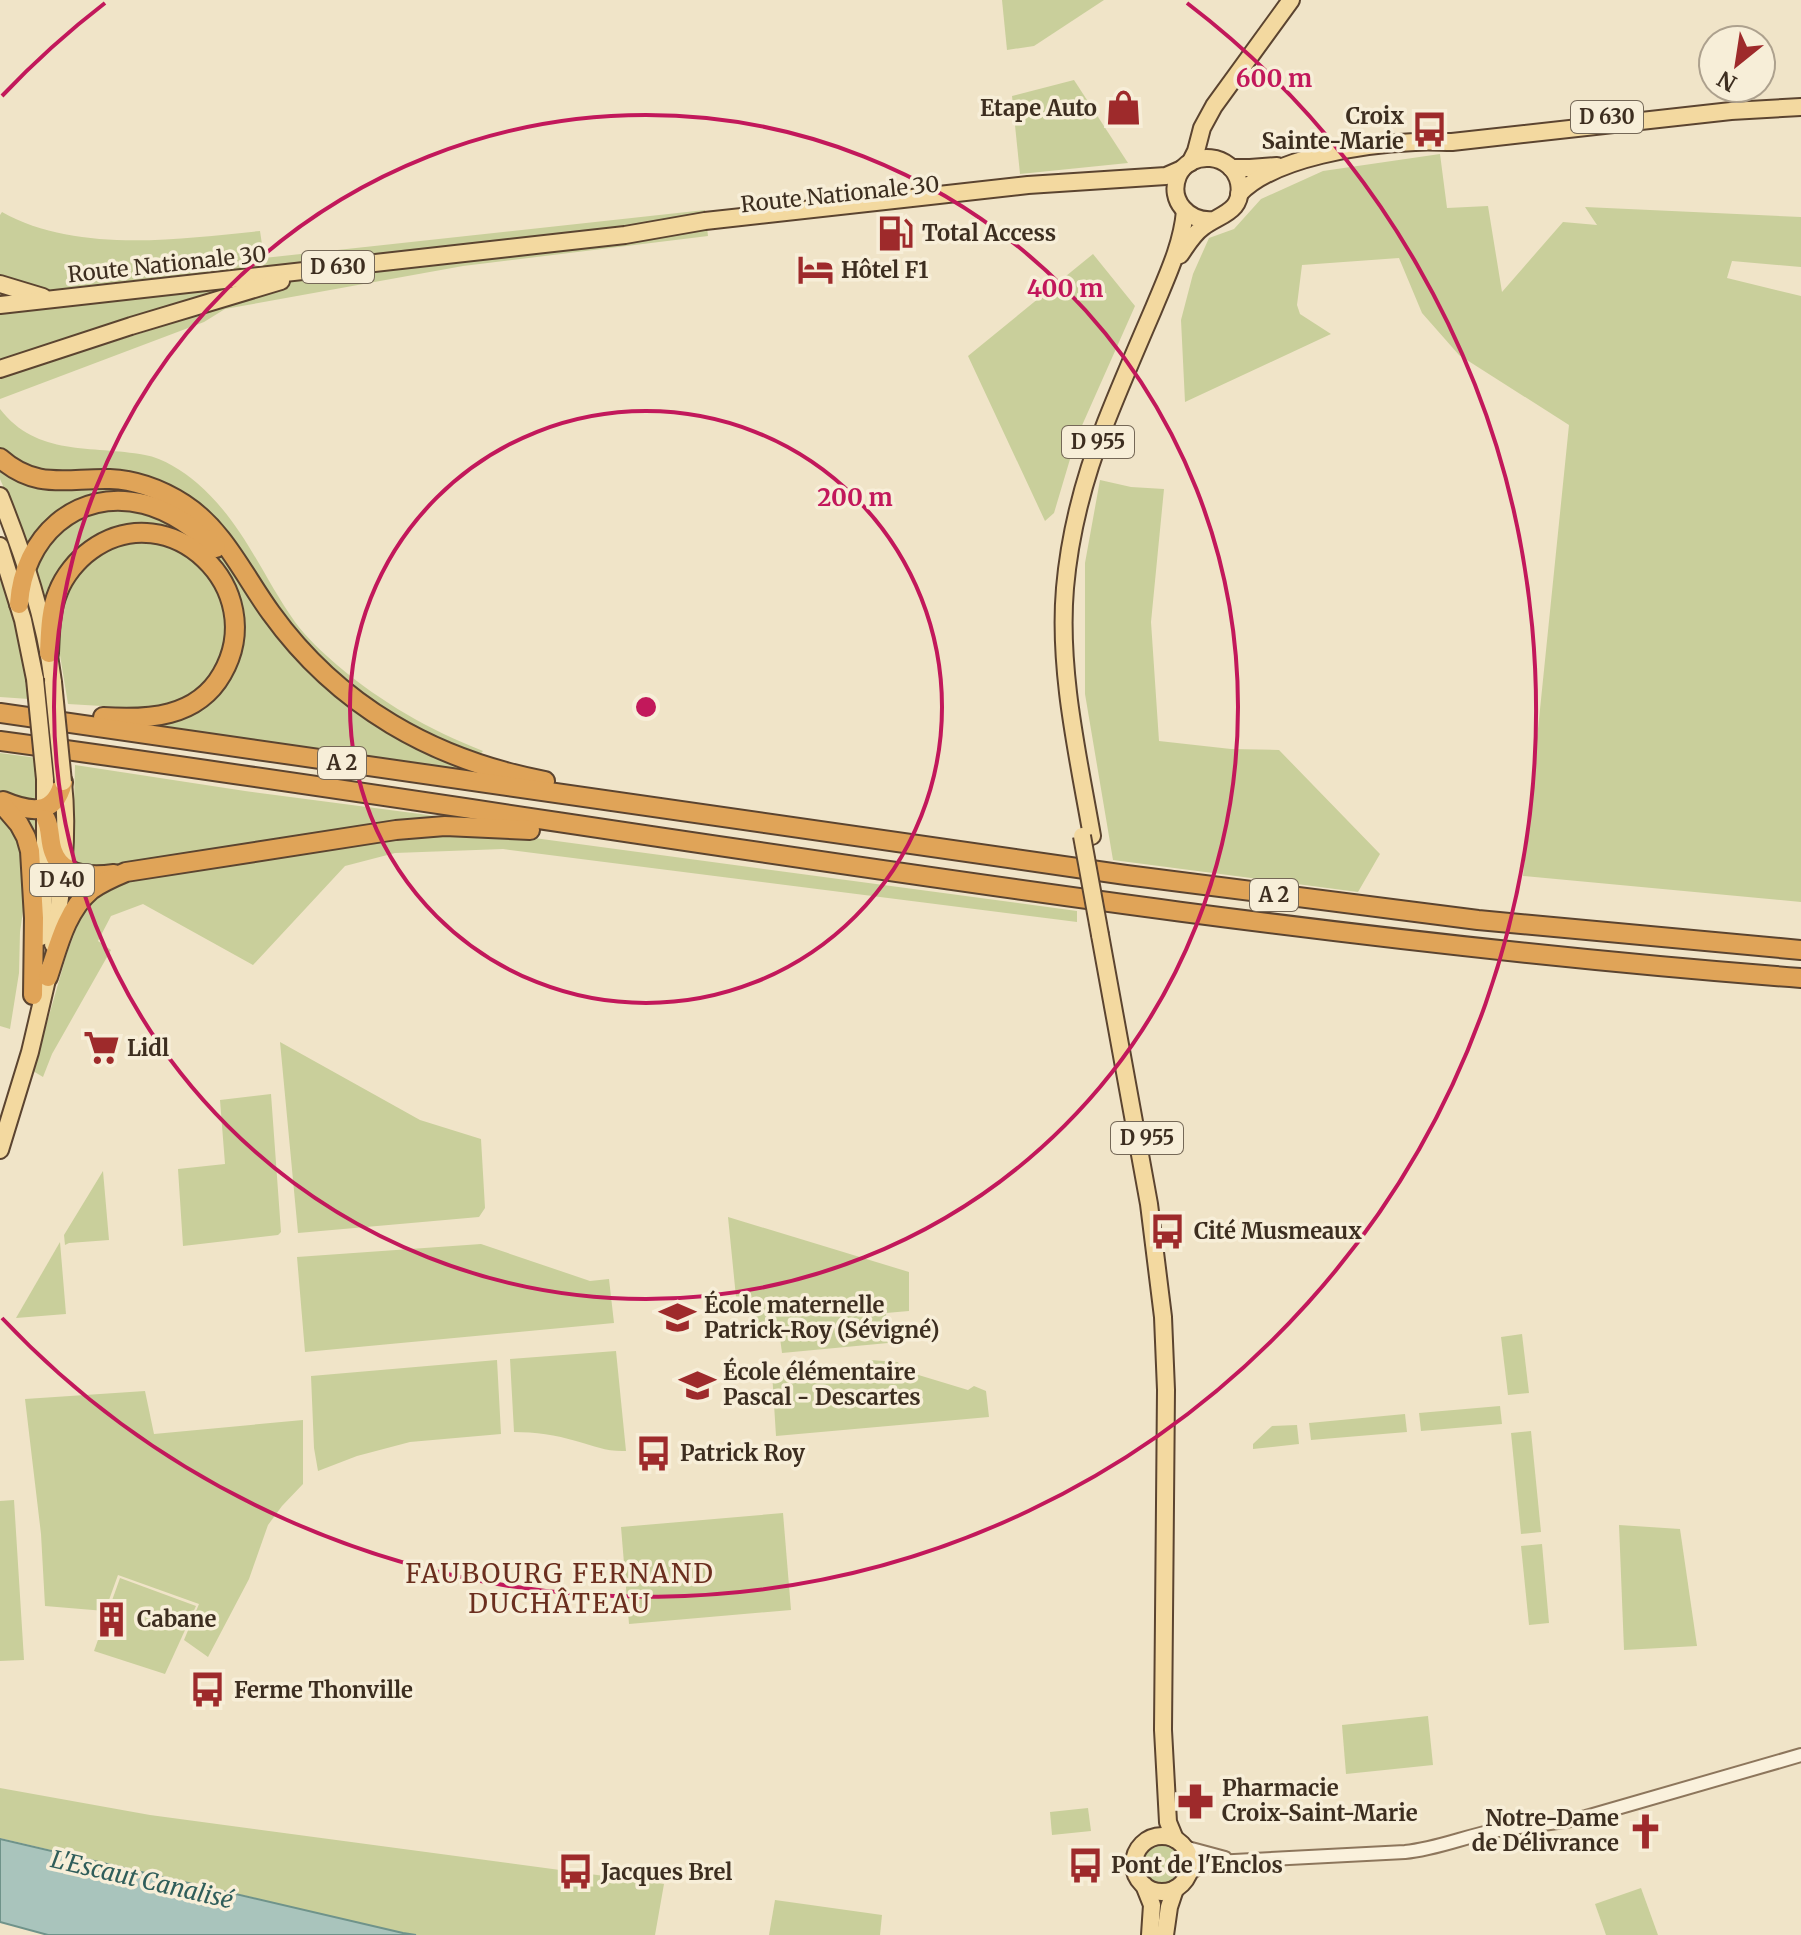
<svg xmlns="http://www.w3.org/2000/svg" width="1801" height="1935" viewBox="0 0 1801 1935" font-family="Merriweather,serif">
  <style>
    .green { fill: #c9cf9b }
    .water { fill: #a9c4bc; stroke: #6f938a; stroke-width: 2 }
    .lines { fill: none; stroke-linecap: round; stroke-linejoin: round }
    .minor-casing { stroke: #8d765c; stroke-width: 16 }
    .major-casing { stroke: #5b4430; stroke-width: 20 }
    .highway-casing { stroke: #5b4430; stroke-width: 22 }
    .minor { stroke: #faf1dc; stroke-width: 12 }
    .major { stroke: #f3d9a0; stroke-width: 16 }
    .highway { stroke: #e0a458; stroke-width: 18 }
    .major-bridge-casing { stroke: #5b4430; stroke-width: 20; stroke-linecap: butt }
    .major-bridge { stroke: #f3d9a0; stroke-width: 16 }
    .ring { fill: none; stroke: #c2185b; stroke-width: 4 }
    .labels { text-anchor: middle; stroke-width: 7; stroke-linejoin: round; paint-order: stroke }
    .shield { fill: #f7eed8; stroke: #756857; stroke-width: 2 }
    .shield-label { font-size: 20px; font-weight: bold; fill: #3d2e20 }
    .poi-label { font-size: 22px; font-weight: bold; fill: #3d2e20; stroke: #f7eed8; text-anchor: start }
    .street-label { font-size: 22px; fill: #3d2e20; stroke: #f7eed8 }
    .water-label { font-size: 24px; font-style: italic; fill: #2f5d5a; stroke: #f7eed8 }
    .quarter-label { font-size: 26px; letter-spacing: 2px; fill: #6b2e1e; stroke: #f7eed8 }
    .centre { fill: #c2185b; stroke: #f7eed8; stroke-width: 4 }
    .ring-label { font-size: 24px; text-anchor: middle; font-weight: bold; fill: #c2185b; stroke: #f7eed8; stroke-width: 7; stroke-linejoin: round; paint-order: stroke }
  </style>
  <rect width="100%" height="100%" fill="#f0e4c8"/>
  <g class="green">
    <polygon points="1002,0 1104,0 1034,46 1007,50"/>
    <polygon points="1074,80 1128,163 1020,174 1012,96"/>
    <polygon points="1440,154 1447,208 1488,206 1502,292 1563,222 1597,225 1585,207 1801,217 1801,267 1732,261 1727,278 1801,296 1801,902 1523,876 1569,425 1459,355 1422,313 1399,258 1302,265 1297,305 1300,314 1331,334 1185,402 1181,320 1193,274 1209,238 1234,229 1261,199 1323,171"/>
    <path d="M705 210 708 236 463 266 225 309 204 322 0 399V377L164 326 157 314 0 364V215L2 212C77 254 179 239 260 231L264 258Z"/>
    <polygon points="1093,254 1135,306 1076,439 1054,513 1045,521 968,356"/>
    <path d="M0 409C37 457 91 445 145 455 163 458 183 471 197 483 244 524 261 574 295 622 307 638 322 652 337 665 382 703 428 729 483 751L478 757 468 754 464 770 343 754 153 724 152 709 68 704 57 637 43 606 23 532 0 479Z"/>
    <polygon points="1100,480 1131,487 1164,489 1151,622 1159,741 1231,749 1279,750 1380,854 1358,892 1113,860 1085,694 1085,563"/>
    <polygon points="0,564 18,632 29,699 0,697"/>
    <polygon points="0,753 37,758 39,883 26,890 20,932 19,973 10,1029 0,1026"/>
    <polygon points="75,765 245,791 451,818 512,835 1077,911 1077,922 503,849 395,853 345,866 253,965 143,904 111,916 98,941 111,950 52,1054 43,1077 33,1071 67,953 80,919 63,912 73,845"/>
    <polygon points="280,1042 420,1120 481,1139 485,1208 479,1217 298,1233"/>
    <polygon points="271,1094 281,1232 278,1235 183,1246 178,1169 225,1164 220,1100"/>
    <polygon points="103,1171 109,1240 69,1243 65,1245 64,1235"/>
    <polygon points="728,1217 909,1272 909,1311 886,1313 888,1343 782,1353 778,1323 757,1325 751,1295 736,1297"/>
    <polygon points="60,1242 66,1314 16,1318"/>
    <polygon points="481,1244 590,1281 609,1279 614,1323 305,1352 297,1257"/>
    <polygon points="1522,1334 1529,1393 1508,1395 1501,1337"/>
    <path d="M616 1351 626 1451C608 1452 594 1446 576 1441 556 1435 535 1432 514 1432L510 1359Z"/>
    <polygon points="497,1360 501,1434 410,1442 357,1456 318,1471 314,1448 311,1376"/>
    <polygon points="870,1360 898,1362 902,1370 968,1390 974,1386 986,1391 989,1417 776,1436 772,1372 870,1365"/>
    <polygon points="145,1391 154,1434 303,1420 303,1484 282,1506 268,1525 249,1579 208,1657 184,1640 199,1604 118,1575 105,1611 45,1606 41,1534 25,1399"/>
    <polygon points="1500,1406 1502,1424 1421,1431 1419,1413"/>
    <polygon points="1405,1414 1407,1432 1311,1440 1309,1423"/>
    <polygon points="1297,1425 1299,1444 1253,1449 1253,1444 1272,1426"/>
    <polygon points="1531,1431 1541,1532 1521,1534 1511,1433"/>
    <polygon points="14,1500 24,1660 0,1661 0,1501"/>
    <polygon points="783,1513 791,1610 629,1624 621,1527"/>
    <polygon points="1619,1525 1680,1529 1697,1646 1624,1650"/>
    <polygon points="1542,1544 1549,1623 1529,1625 1521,1546"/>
    <polygon points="120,1578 196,1606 165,1674 94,1651"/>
    <polygon points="1428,1716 1433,1765 1346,1774 1342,1725"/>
    <polygon points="0,1788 150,1815 664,1884 655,1935 416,1935 403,1933 0,1838"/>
    <polygon points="1088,1808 1091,1831 1052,1835 1050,1812"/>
    <circle cx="1162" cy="1865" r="19"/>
    <polygon points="1641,1888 1658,1935 1606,1935 1595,1904"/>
    <polygon points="775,1900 882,1915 880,1935 769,1935"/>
  </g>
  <polygon class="water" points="0,1839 403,1933 416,1935 48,1935 0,1922"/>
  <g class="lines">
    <defs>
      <g id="minor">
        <polyline points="1184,1847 1225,1858"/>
        <path d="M1187 1876 1198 1868 1215 1862 1405 1852C1437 1849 1466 1836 1498 1830 1527 1825 1557 1824 1586 1817L1801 1755"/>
      </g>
      <g id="major">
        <polyline points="1190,163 1196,151 1202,128 1214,106 1291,0"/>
        <polyline points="1231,168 1250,168 1277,166"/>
        <path d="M1239 194C1274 157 1365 144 1415 142 1427 141 1440 142 1452 142L1731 111 1801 107"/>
        <path d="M1180 255C1187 245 1193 234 1203 227 1220 214 1244 212 1239 183 1233 153 1190 149 1178 176 1168 201 1189 222 1213 220"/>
        <polyline points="0,284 43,297"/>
        <polyline points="0,305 625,235 705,221 903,199 1028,185 1166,176 1182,169"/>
        <polyline points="0,369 131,326 281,281"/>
        <path d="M0 496C24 556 45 618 53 682"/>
        <polyline points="0,546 23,620 35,679"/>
        <path d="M1092 836C1078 756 1058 670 1065 588 1070 531 1085 475 1106 422 1121 384 1137 347 1153 310 1166 278 1182 246 1185 211"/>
        <polyline points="1100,935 1149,1204 1163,1317 1166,1390 1163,1730 1168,1822 1175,1839"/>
        <polyline points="41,937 45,882 45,779"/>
        <path d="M53 944C62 891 69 836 63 782"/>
        <polyline points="0,1150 30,1052 50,967"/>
        <circle cx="1162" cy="1864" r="28"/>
        <polyline points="1144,1885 1152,1905 1150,1935"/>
        <polyline points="1165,1935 1169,1907 1175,1889"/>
      </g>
      <g id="highway">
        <path d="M0 458C36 490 66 478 110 479 136 480 162 490 184 504 224 530 244 576 271 613 338 706 434 760 545 781"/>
        <path d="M19 604C23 538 76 487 144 504 172 511 195 529 216 548"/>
        <path d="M49 653C50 633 50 611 58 592 64 576 77 560 91 550 170 493 271 589 222 674 197 718 147 720 103 717"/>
        <polyline points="0,713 1126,875 1478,920 1801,950"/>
        <path d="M0 741C600 822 1197 932 1801 978"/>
        <path d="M3 801C29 812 55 817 63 782"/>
        <polyline points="0,802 19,824 26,837 30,851 34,918 33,995"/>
        <path d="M46 819C51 829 49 840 53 851 61 877 91 877 114 874"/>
        <path d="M48 977C58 947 66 911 91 890 102 882 114 877 126 872L396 830 445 826 530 830"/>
      </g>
    </defs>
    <use href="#minor" class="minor-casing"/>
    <use href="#major" class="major-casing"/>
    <use href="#highway" class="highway-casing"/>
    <use href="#minor" class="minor"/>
    <use href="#major" class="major"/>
    <use href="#highway" class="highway"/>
    <defs>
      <g id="major-bridge">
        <polyline points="35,679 45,779"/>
        <polyline points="53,682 63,782"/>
        <polyline points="1082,836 1100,935"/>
      </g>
    </defs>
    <use href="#major-bridge" class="major-bridge-casing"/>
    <use href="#major-bridge" class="major-bridge"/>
  </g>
  <g class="ring">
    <circle cx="646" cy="707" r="296"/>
    <circle cx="646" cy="707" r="592"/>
    <path d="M2 96A888 888 0 0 1 105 3M1187 3A888 888 0 1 1 2 1318"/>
  </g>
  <defs>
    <symbol id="shop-bare" viewBox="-9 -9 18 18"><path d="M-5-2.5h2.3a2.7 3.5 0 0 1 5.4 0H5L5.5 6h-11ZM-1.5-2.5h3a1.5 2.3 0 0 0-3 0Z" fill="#9e2a2b" stroke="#f7eed8" stroke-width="2.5" paint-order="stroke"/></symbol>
    <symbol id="bus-bare" viewBox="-9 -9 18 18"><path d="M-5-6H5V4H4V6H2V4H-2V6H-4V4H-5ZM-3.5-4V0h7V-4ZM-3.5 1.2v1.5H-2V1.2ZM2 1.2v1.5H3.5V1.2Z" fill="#9e2a2b" stroke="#f7eed8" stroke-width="2.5" paint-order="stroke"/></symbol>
    <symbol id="fuel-bare" viewBox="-9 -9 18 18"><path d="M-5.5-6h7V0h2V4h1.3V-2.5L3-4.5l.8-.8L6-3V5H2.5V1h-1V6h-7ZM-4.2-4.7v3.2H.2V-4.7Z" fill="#9e2a2b" stroke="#f7eed8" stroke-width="2.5" paint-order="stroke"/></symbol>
    <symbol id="hotel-bare" viewBox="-9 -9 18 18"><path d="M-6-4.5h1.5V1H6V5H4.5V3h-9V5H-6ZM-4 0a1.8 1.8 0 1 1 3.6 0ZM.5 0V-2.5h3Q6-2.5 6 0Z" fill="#9e2a2b" stroke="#f7eed8" stroke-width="2.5" paint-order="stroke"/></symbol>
    <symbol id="supermarket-bare" viewBox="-9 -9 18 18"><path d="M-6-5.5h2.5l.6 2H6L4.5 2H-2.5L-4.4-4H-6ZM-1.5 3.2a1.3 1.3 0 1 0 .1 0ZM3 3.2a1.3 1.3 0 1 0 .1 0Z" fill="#9e2a2b" stroke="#f7eed8" stroke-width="2.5" paint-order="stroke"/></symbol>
    <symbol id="school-bare" viewBox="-9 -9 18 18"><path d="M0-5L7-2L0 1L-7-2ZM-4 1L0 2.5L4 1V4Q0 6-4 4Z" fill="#9e2a2b" stroke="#f7eed8" stroke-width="2.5" paint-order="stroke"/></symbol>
    <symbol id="building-bare" viewBox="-9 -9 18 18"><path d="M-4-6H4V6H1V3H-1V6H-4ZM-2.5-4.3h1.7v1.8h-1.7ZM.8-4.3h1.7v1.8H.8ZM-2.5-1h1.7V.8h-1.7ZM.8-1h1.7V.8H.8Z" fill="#9e2a2b" stroke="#f7eed8" stroke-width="2.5" paint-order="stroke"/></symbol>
    <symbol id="pharmacy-bare" viewBox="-9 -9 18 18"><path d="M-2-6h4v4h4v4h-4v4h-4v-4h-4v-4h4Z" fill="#9e2a2b" stroke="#f7eed8" stroke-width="2.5" paint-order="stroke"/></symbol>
    <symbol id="church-bare" viewBox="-9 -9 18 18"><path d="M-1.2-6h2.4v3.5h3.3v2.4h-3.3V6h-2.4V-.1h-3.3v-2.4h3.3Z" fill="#9e2a2b" stroke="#f7eed8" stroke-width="2.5" paint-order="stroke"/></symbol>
  </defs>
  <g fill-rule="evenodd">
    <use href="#shop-bare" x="1098" y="82" width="51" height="51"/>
    <use href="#bus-bare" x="1404" y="104" width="51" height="51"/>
    <use href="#fuel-bare" x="870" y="208" width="51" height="51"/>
    <use href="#hotel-bare" x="790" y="244" width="51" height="51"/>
    <use href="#supermarket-bare" x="76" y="1022" width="51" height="51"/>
    <use href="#bus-bare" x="1142" y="1206" width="51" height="51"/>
    <use href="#school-bare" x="652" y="1292" width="51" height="51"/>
    <use href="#school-bare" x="672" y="1360" width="51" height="51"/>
    <use href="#bus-bare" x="628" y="1428" width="51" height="51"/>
    <use href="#building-bare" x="86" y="1594" width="51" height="51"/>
    <use href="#bus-bare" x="182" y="1664" width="51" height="51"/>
    <use href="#pharmacy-bare" x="1170" y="1776" width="51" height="51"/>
    <use href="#church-bare" x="1620" y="1806" width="51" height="51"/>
    <use href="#bus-bare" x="1060" y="1840" width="51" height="51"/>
    <use href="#bus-bare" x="550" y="1846" width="51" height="51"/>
  </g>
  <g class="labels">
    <g class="shield">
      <rect x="1571" y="101" width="72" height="32" rx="6"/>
      <rect x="302" y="251" width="72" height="32" rx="6"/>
      <rect x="1062" y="426" width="72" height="32" rx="6"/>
      <rect x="318" y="747" width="48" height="32" rx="6"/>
      <rect x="30" y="864" width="64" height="32" rx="6"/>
      <rect x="1250" y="879" width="48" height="32" rx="6"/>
      <rect x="1111" y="1122" width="72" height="32" rx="6"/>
    </g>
    <g class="shield-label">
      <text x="1607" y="124">D 630</text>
      <text x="338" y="274">D 630</text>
      <text x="1098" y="449">D 955</text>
      <text x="342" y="770">A 2</text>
      <text x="62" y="887">D 40</text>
      <text x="1274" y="902">A 2</text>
      <text x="1147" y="1145">D 955</text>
    </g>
    <g class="poi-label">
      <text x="1097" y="116" text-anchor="end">Etape Auto</text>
      <text x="1404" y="124" text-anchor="end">Croix<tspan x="1404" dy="25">Sainte-Marie</tspan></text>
      <text x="922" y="241">Total Access</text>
      <text x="841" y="278">Hôtel F1</text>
      <text x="127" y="1056">Lidl</text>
      <text x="1194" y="1239">Cité Musmeaux</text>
      <text x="704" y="1313">École maternelle<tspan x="704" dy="25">Patrick-Roy (Sévigné)</tspan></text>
      <text x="723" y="1380">École élémentaire<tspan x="723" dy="25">Pascal - Descartes</tspan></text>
      <text x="680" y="1461">Patrick Roy</text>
      <text x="137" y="1627">Cabane</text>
      <text x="234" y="1698">Ferme Thonville</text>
      <text x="1222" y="1796">Pharmacie<tspan x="1222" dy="25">Croix-Saint-Marie</tspan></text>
      <text x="1619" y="1826" text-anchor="end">Notre-Dame<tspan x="1619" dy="25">de Délivrance</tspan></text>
      <text x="1111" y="1873">Pont de l'Enclos</text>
      <text x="601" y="1880">Jacques Brel</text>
    </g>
    <g class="street-label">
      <text transform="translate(840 194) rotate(-6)" y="8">Route Nationale 30</text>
      <text transform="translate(167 264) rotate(-6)" y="8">Route Nationale 30</text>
    </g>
    <g class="water-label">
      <text transform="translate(142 1880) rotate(13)" y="8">L'Escaut Canalisé</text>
    </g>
    <g class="quarter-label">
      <text x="560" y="1583">FAUBOURG FERNAND<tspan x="560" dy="30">DUCHÂTEAU</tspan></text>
    </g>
  </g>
  <circle cx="646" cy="707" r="12" class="centre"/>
  <g class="ring-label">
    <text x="1274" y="87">600 m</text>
    <text x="1065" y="297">400 m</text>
    <text x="855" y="506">200 m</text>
  </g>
  <g transform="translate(1737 64) rotate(210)"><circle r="38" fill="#f7eed8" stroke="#ada18e" stroke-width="2"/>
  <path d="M0-6L14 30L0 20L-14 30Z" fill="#9e2a2b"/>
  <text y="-12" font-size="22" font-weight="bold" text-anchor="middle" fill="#3d2e20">N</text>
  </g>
</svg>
